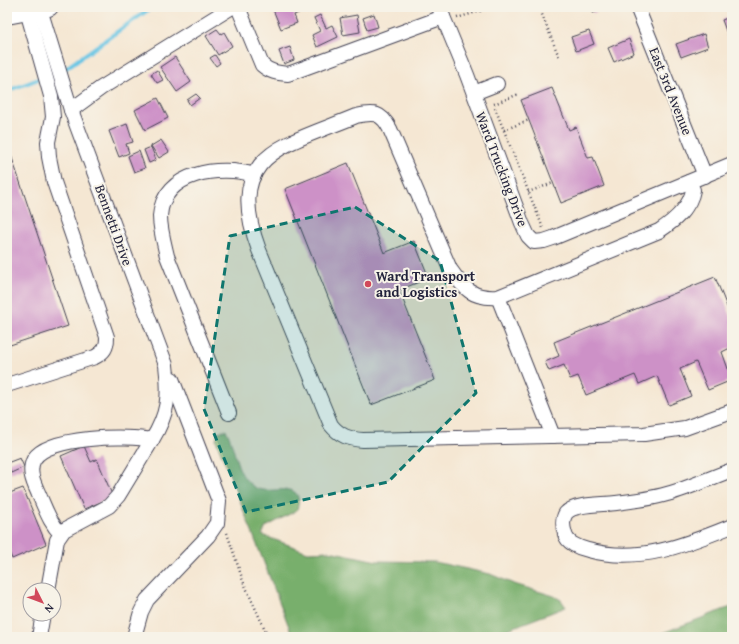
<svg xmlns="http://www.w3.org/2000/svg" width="739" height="644" viewBox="0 0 739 644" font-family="'Gentium Book Plus',serif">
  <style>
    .forest { fill: #78af6c; stroke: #4d6854 }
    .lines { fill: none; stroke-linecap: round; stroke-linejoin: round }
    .stream { stroke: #66c5e4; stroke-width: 4 }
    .building { fill: #cd91c7 }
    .minor-casing { stroke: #424052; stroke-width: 16 }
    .major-casing { stroke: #424052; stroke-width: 20 }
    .path { stroke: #424052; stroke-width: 2.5; stroke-dasharray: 1 3; stroke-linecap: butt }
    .minor { stroke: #fff; stroke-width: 14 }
    .major { stroke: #fff; stroke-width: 18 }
    .marked { fill: #0f766e; fill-opacity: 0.2; stroke: #0f766e; stroke-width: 3; stroke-dasharray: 8 5; stroke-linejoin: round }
    .poi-dot { fill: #d1495b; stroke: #f7f3e8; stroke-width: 1.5 }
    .labels { text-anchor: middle; stroke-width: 4; stroke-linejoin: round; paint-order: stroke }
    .street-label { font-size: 14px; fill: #22223b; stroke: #f7f3e8 }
    .poi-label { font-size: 14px; font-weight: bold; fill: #22223b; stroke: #f7f3e8; text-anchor: start }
  </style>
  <rect width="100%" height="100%" fill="#f7f3e8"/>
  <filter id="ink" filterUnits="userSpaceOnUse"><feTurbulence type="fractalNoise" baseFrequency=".025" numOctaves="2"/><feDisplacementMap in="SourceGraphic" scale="8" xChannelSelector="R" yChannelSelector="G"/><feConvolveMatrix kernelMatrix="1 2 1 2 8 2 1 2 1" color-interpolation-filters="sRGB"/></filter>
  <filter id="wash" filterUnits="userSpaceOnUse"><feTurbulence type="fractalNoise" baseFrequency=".012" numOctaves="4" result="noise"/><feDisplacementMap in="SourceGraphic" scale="16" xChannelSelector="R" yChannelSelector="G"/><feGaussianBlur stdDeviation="0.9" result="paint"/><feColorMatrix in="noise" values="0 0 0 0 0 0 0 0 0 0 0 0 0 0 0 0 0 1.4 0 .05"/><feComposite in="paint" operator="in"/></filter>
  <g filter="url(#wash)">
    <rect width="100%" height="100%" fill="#f5e7d3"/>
    <g class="forest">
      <path d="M226 430C237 449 234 476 256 488 270 496 306 477 297 510L266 527 262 535 308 552 329 551 377 561 435 562 490 574 514 584 554 596 561 600 566 607 488 637H293L216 440 218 432Z"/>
      <polygon points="732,607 732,637 652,637 725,609"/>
    </g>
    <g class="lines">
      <g class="stream">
        <polyline points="62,71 152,7"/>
        <polyline points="7,91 44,77"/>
      </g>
    </g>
    <g id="blocks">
      <g class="building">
        <polygon points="272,7 304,7 305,10 294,15 297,23 281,29"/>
        <polygon points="591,7 609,7 593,13"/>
        <polygon points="374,14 378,27 367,30 363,18"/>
        <polygon points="320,15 326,28 332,25 338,37 317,47 312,35 320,31 314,18"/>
        <polygon points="357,15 360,32 343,35 340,18"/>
        <polygon points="732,16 732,47 722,20"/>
        <polygon points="217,29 221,34 224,32 232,46 218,55 206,36"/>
        <polygon points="589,31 594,44 576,51 571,37"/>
        <polygon points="704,34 708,47 681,57 676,44"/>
        <polygon points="629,39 634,53 614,62 608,48"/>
        <polygon points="290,47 294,60 284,64 279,51"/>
        <polygon points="215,55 220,63 216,66 210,58"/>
        <polygon points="175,57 191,82 177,92 160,67"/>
        <polygon points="157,70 163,80 157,83 151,74"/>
        <polygon points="552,88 569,130 576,127 588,158 593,157 604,186 561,203 521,100"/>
        <polygon points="196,94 200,98 190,105 187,100"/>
        <polygon points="158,98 168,118 145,130 135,110"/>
        <polygon points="127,124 133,142 126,144 129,153 119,157 109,131"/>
        <polygon points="161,140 169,152 159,158 151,146"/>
        <polygon points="7,143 68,326 10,345 7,335"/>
        <polygon points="151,147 156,160 149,163 144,150"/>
        <polygon points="139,151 145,168 134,172 128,156"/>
        <polygon points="348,163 384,253 414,241 429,278 399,290 435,380 371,405 285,189"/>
        <polygon points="715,277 732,319 732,347 722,352 732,380 708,390 696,362 680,369 691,396 669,405 657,376 639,384 635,375 586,395 578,376 570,379 564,365 549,371 545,362 559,356 554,342"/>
        <polygon points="84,446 91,462 97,459 113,497 84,509 61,456"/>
        <polygon points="20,458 24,467 11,473 7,463"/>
        <polygon points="23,488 46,544 12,559 7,546 7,494"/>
      </g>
    </g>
  </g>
  <g filter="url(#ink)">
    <use href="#blocks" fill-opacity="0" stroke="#424052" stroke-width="1"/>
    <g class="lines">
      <defs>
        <g id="minor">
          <path d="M238 7 262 65C270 72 277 73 288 74L443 17"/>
          <polyline points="439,7 467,75 522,223 528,236 534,242 544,241 553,238 732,164"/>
          <polyline points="637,7 705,176"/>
          <path d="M40 9 71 110 166 365C170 396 168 414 152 440"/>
          <polyline points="474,93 497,84"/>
          <polyline points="71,110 101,88 232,7"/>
          <path d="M689 182 693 190C690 208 674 221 659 231L498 297C473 299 464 289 450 269L390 129C381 112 374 112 356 116 284 146 223 153 259 250L331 425C340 436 349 439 363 440L644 434 685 428 732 411"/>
          <polyline points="498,297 553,436"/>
          <path d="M7 385 95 357C104 352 107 348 107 337L54 182 49 157 48 142 53 117 51 96 27 11"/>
          <path d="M229 413 167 256C164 243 160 229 160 216 163 171 221 165 254 175"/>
          <path d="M732 470C710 478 689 488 667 494 650 499 633 501 616 503 603 505 575 503 566 513 562 519 563 528 565 534 567 543 579 548 588 550 639 564 685 545 732 526"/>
          <path d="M48 590 57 540 64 530 109 506 118 496 152 440C128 435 48 436 34 459 27 472 35 485 40 497 46 510 50 523 61 534"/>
          <polyline points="39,637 43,614"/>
          <polyline points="134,637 141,612 147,600 208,536 217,523 219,501 172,379"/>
        </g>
        <polyline id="major" points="7,15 49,7"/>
      </defs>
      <use href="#minor" class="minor-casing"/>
      <use href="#major" class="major-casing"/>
      <g class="path">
        <polyline points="539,7 559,57"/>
        <polyline points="457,18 493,7"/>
        <polyline points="494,104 519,94"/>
        <polyline points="495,108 543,228"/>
        <polyline points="504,130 529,120"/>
        <polyline points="528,192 553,183"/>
        <polyline points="227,533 243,581 267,634 267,637"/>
      </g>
      <use href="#minor" class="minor"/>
      <use href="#major" class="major"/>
    </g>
  </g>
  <path class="marked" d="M355 207 440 261 476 393 388 482 246 512 204 409 230 236Z"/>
  <circle class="poi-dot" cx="368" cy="284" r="4"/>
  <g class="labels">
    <g class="street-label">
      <text transform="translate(671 91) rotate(68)" y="5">East 3rd Avenue</text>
      <text transform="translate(502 169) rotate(69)" y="5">Ward Trucking Drive</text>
      <text transform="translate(114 225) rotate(70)" y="5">Bennetti Drive</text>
    </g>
    <g class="poi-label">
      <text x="376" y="281">Ward Transport<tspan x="376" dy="16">and Logistics</tspan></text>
    </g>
  </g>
  <rect width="739" height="644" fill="none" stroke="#f7f3e8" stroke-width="24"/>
  <g transform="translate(42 602) rotate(132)"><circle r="19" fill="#f7f3e8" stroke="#a29fa3"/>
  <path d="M0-3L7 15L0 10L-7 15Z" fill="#d1495b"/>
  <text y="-6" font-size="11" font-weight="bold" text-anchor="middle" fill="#22223b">N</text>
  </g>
</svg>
